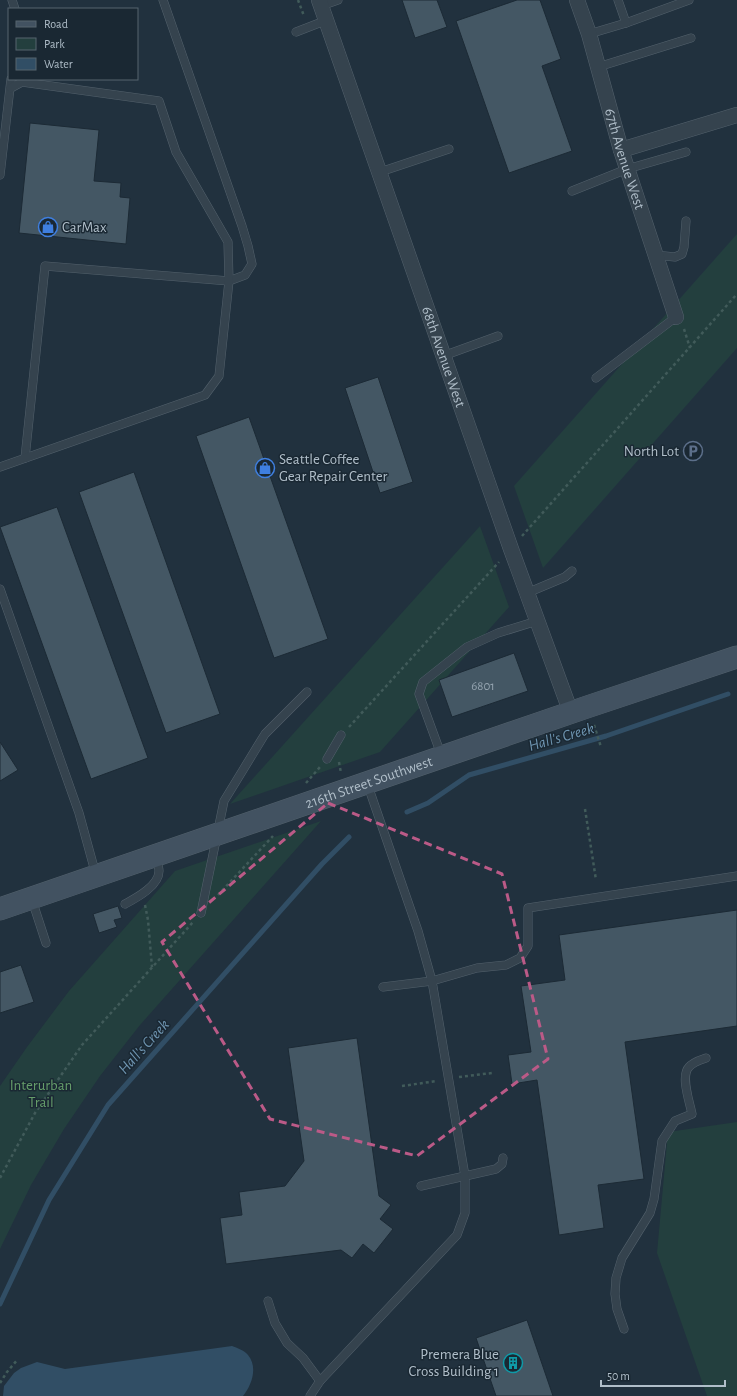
<svg xmlns="http://www.w3.org/2000/svg" width="737" height="1396" viewBox="0 0 737 1396" font-family="'Alegreya Sans',sans-serif">
  <style>
    .green { fill: #233f3e }
    .water { fill: #314e65 }
    .lines { fill: none; stroke-linecap: round; stroke-linejoin: round }
    .stream { stroke: #314e65; stroke-width: 5 }
    .building { fill: #445764; stroke: #1c2a35 }
    .lane-casing { stroke: #53616c; stroke-width: 9 }
    .street-casing { stroke: #53616c; stroke-width: 16 }
    .secondary-casing { stroke: #53616c; stroke-width: 23 }
    .path { stroke: #415b5a; stroke-width: 2.5; stroke-dasharray: 3 3; stroke-linecap: butt }
    .lane { stroke: #35434e; stroke-width: 8 }
    .street { stroke: #35434e; stroke-width: 15 }
    .secondary { stroke: #425261; stroke-width: 22 }
    .marked { fill: none; stroke: #bb5a87; stroke-width: 3; stroke-dasharray: 8 5; stroke-linejoin: round }
    .labels { text-anchor: middle; stroke-width: 3; stroke-linejoin: round; paint-order: stroke }
    .number-label { font-size: 13px; fill: #95a4b0 }
    .street-label { font-size: 15px; fill: #b0bec9; stroke: #1a2833 }
    .poi-label { font-size: 15px; fill: #b0bec9; stroke: #1a2833; text-anchor: start }
    .park-label { font-size: 15px; fill: #659d6a; stroke: #1a2833 }
    .water-label { font-size: 16px; font-style: italic; fill: #6e94b0; stroke: #1a2833 }
  </style>
  <rect width="100%" height="100%" fill="#21313e"/>
  <g class="green">
    <polygon points="737,234 737,348 543,568 514,486"/>
    <polygon points="480,526 509,607 380,752 230,804"/>
    <polygon points="321,821 140,1025 100,1076 64,1129 31,1185 0,1249 0,1086 27,1047 69,991 175,871"/>
    <polygon points="737,1122 737,1396 707,1396 657,1253 668,1132"/>
  </g>
  <path class="water" d="M232 1346C237 1348 244 1350 248 1355 258 1367 252 1385 243 1396H3L4 1386 14 1373 21 1368 37 1362 65 1369Z"/>
  <g class="lines">
    <g class="stream">
      <polyline points="407,812 428,803 469,775 606,736 728,694"/>
      <polyline points="0,1304 49,1200 108,1105 322,864 349,837"/>
    </g>
  </g>
  <g class="building">
    <polygon points="402,0 437,0 447,27 415,38"/>
    <polygon points="517,0 540,0 561,59 542,66 572,151 509,173 456,21"/>
    <polygon points="30,123 99,130 94,181 121,183 120,197 130,198 126,244 19,233"/>
    <polygon points="378,377 413,482 380,493 345,388"/>
    <polygon points="249,417 328,639 274,658 196,436"/>
    <polygon points="134,472 220,714 166,733 79,492"/>
    <polygon points="57,507 148,758 91,779 0,527"/>
    <polygon points="514,653 528,691 452,717 439,680"/>
    <polygon points="0,742 18,770 0,781"/>
    <polygon points="118,906 122,918 114,920 117,927 99,933 93,914"/>
    <polygon points="737,910 737,1026 625,1042 644,1179 598,1185 604,1228 559,1235 537,1080 512,1084 508,1055 531,1052 521,986 565,980 559,935"/>
    <polygon points="21,965 34,1002 0,1013 0,972"/>
    <polygon points="357,1038 379,1196 391,1205 380,1219 393,1229 374,1253 363,1244 352,1258 341,1250 226,1264 220,1218 242,1215 239,1192 285,1186 304,1161 288,1048"/>
    <polygon points="527,1320 553,1396 496,1396 476,1338"/>
  </g>
  <g class="lines">
    <defs>
      <g id="lane">
        <polyline points="12,0 15,9"/>
        <polyline points="321,6 338,0"/>
        <polyline points="626,23 689,0"/>
        <polyline points="296,32 327,20"/>
        <polyline points="589,34 626,23 618,0"/>
        <polyline points="598,67 691,38"/>
        <polyline points="380,172 449,149"/>
        <polyline points="0,175 11,79"/>
        <polyline points="572,191 627,169 686,152"/>
        <polyline points="655,255 675,257 682,254 684,247 686,221"/>
        <polyline points="443,356 498,336"/>
        <polyline points="596,378 676,317"/>
        <polyline points="25,458 45,266 229,281 245,275 252,264 248,246 242,226 163,0"/>
        <polyline points="0,467 205,395 219,376 229,281 228,242 176,152 159,101 22,82 11,88"/>
        <polyline points="0,589 79,813 96,875"/>
        <polyline points="527,593 565,577 572,571"/>
        <polyline points="442,757 419,694 423,682 467,647 498,633 537,621"/>
        <polyline points="327,759 341,735"/>
        <polyline points="32,900 46,943"/>
        <path d="M125 904C136 898 159 886 159 871 159 867 156 860 154 856"/>
        <polyline points="201,913 224,801 265,734 307,692"/>
        <polyline points="383,987 432,981 477,968 506,965 520,958 528,946 528,908 737,876"/>
        <polyline points="421,1186 496,1169 502,1164 503,1158"/>
        <polyline points="268,1301 275,1323 287,1343 303,1358 320,1381"/>
        <path d="M624 1329 617 1309 615 1294 616 1278 622 1258 650 1213 654 1199 662 1141 675 1121 692 1114C690 1103 680 1076 689 1067 693 1062 700 1060 706 1058"/>
        <polyline points="310,1396 320,1381 457,1235 465,1213 465,1176 432,981 418,931 367,783"/>
      </g>
      <g id="street">
        <path id="s1" d="M319 0 511 549 571 713"/>
        <path id="s2" d="M577 0 589 34 621 150 676 317"/>
        <polyline points="621,150 737,115"/>
      </g>
      <g id="secondary">
        <path id="s3" d="M0 909 587 707 737 657"/>
      </g>
    </defs>
    <use href="#lane" class="lane-casing"/>
    <use href="#street" class="street-casing"/>
    <use href="#secondary" class="secondary-casing"/>
    <g class="path">
      <polyline points="298,0 304,16"/>
      <polyline points="684,329 690,348"/>
      <polyline points="522,536 737,294"/>
      <polyline points="594,725 601,747"/>
      <polyline points="349,727 499,562"/>
      <polyline points="339,762 341,773"/>
      <polyline points="306,783 320,767"/>
      <polyline points="585,809 596,880"/>
      <polyline points="218,895 273,836"/>
      <polyline points="145,905 148,920 152,967"/>
      <polyline points="459,1077 492,1073"/>
      <polyline points="402,1086 437,1081"/>
      <polyline points="0,1178 35,1113 82,1045 194,921"/>
      <polyline points="0,1383 7,1372 18,1359"/>
    </g>
    <use href="#lane" class="lane"/>
    <use href="#street" class="street"/>
    <use href="#secondary" class="secondary"/>
  </g>
  <path class="marked" d="M328 803 502 874 548 1059 417 1156 270 1119 162 942Z"/>
  <defs>
    <symbol id="shop-ring" viewBox="-11 -11 22 22"><circle r="9.5" fill="#1a2833" stroke="#3f7fe0" stroke-width="1.5"/><path d="M-5-2.5h2.3a2.7 3.5 0 0 1 5.4 0H5L5.5 6h-11ZM-1.5-2.5h3a1.5 2.3 0 0 0-3 0Z" fill="#3f7fe0"/></symbol>
    <symbol id="parking-ring" viewBox="-11 -11 22 22"><circle r="9.5" fill="#1a2833" stroke="#5c6f8a" stroke-width="1.5"/><path d="M-3.5-5.5H1a3.5 3.5 0 0 1 0 7H-1V5.5H-3.5ZM-1-3.4V-.6H.8a1.4 1.4 0 0 0 0-2.8Z" fill="#5c6f8a"/></symbol>
    <symbol id="building-ring" viewBox="-11 -11 22 22"><circle r="9.5" fill="#1a2833" stroke="#0f9aa8" stroke-width="1.5"/><path d="M-4-6H4V6H1V3H-1V6H-4ZM-2.5-4.3h1.7v1.8h-1.7ZM.8-4.3h1.7v1.8H.8ZM-2.5-1h1.7V.8h-1.7ZM.8-1h1.7V.8H.8Z" fill="#0f9aa8"/></symbol>
  </defs>
  <g fill-rule="evenodd">
    <use href="#shop-ring" x="37" y="216" width="22" height="22"/>
    <use href="#parking-ring" x="682" y="440" width="22" height="22"/>
    <use href="#shop-ring" x="254" y="457" width="22" height="22"/>
    <use href="#building-ring" x="502" y="1352" width="22" height="22"/>
  </g>
  <g class="labels">
    <g class="number-label">
      <text x="483" y="690">6801</text>
    </g>
    <g class="street-label">
      <text dy="5" stroke="none"><textPath href="#s2" startOffset="166">67th Avenue West</textPath></text>
      <text dy="5" stroke="none"><textPath href="#s1" startOffset="378">68th Avenue West</textPath></text>
      <text dy="5" stroke="none"><textPath href="#s3" startOffset="390">216th Street Southwest</textPath></text>
    </g>
    <g class="poi-label">
      <text x="62" y="232">CarMax</text>
      <text x="679" y="456" text-anchor="end">North Lot</text>
      <text x="279" y="464">Seattle Coffee<tspan x="279" dy="17">Gear Repair Center</tspan></text>
      <text x="499" y="1359" text-anchor="end">Premera Blue<tspan x="499" dy="17">Cross Building 1</tspan></text>
    </g>
    <g class="park-label">
      <text x="41" y="1090">Interurban<tspan x="41" dy="17">Trail</tspan></text>
    </g>
    <g class="water-label">
      <text transform="translate(561 736) rotate(-16)" y="6">Hall's Creek</text>
      <text transform="translate(143 1046) rotate(-48)" y="6">Hall's Creek</text>
    </g>
  </g>
  <rect x="8" y="8" width="130" height="72" fill="#1a2833" stroke="#56646f"/>
  <rect x="16" y="21" width="20" height="6" fill="#425261" stroke="#56646f"/>
  <text x="44" y="28" font-size="12" fill="#b0bec9">Road</text>
  <rect x="16" y="38" width="20" height="12" fill="#233f3e" stroke="#56646f"/>
  <text x="44" y="48" font-size="12" fill="#b0bec9">Park</text>
  <rect x="16" y="58" width="20" height="12" fill="#314e65" stroke="#56646f"/>
  <text x="44" y="68" font-size="12" fill="#b0bec9">Water</text>
  <path d="M601 1380v6h124v-6" fill="none" stroke="#b0bec9" stroke-width="2"/>
  <text x="607" y="1380" font-size="12" fill="#b0bec9" stroke="#1a2833" stroke-width="3" paint-order="stroke">50 m</text>
</svg>
